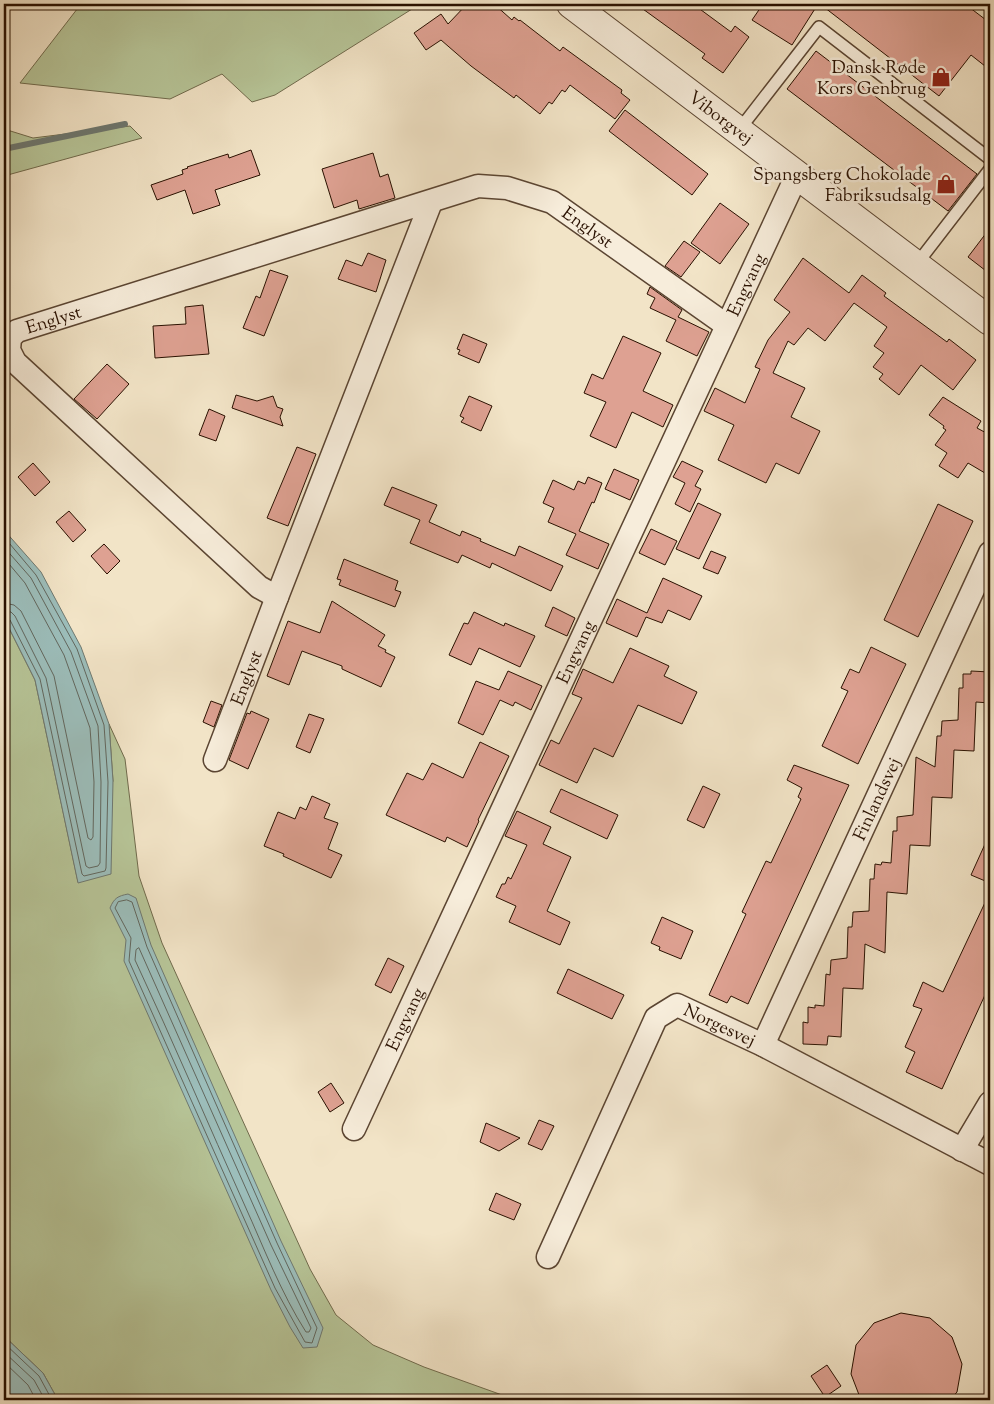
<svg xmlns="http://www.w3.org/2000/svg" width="994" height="1404" viewBox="0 0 994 1404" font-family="'Sorts Mill Goudy',serif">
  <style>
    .green { fill: #b7c598; stroke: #706a4c }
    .water { fill: #9cbebb; stroke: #6e7870 }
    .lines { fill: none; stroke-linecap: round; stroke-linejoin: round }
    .shore { stroke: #62675e; stroke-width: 1 }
    .stream { stroke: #6e7870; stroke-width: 6 }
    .building { fill: #dea192; stroke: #291000 }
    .service-casing { stroke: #5b4532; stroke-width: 14 }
    .minor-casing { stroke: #5b4532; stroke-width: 25 }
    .tertiary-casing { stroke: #5b4532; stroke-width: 30 }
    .service { stroke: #f7eddb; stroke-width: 11 }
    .minor { stroke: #f7eddb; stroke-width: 22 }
    .tertiary { stroke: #f7eddb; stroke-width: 28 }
    .labels { text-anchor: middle; stroke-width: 5; stroke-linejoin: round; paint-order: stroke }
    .poi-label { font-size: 18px; fill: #291000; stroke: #f7eddb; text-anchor: end }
    .street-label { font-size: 18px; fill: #291000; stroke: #f7eddb }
  </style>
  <rect width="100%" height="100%" fill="#f2e4c7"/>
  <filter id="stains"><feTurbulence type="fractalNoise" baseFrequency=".004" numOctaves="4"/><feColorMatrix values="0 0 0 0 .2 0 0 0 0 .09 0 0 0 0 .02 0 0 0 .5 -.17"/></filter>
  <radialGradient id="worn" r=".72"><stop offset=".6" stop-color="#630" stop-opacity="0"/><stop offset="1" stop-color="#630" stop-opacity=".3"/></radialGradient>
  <g class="green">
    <polygon points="81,4 420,4 275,95 252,102 222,74 170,99 20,83"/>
    <polygon points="130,126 142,138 4,176 4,129 33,138"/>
    <polygon points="4,618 35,680 78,882 113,781 109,724 125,759 139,876 162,943 310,1269 336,1315 373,1345 424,1367 516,1400 58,1400 43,1373 4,1336"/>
  </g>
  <g class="water">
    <polygon points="4,530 41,572 81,647 109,724 113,781 111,874 78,883 35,680 4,618"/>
    <path d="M128 894 136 898 151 945 281 1241 323 1328 317 1347 303 1348 290 1327 271 1290 124 961 126 940 110 908C114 898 118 896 128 894Z"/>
    <polygon points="4,1336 43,1373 58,1400 4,1400"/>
  </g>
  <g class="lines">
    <g class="shore">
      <polyline points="4,537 36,575 77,649 104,725 108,782 106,868 105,871 84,876 82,874 40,679 10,620 4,617"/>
      <polyline points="4,547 31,578 71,652 98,726 101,782 100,863 98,866 89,868 86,866 46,678 15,616 11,612 4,611"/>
      <polyline points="4,558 25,583 64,655 90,728 94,782 93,837 91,840 88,838 54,676 21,611 14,605 4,603"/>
      <polygon points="127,900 132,902 147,947 277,1243 317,1328 312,1343 305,1342 275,1288 129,961 131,938 115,908 118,902"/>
      <path d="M139 948 271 1245 311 1328 309 1332H306C281 1293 264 1248 245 1206 208 1124 173 1041 135 960L136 950Z"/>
      <polyline points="4,1343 39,1376 52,1400"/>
      <polyline points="4,1352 34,1380 45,1400"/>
      <polyline points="4,1362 28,1385 36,1400"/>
    </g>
    <polyline class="stream" points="4,149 125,124"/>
  </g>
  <g class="building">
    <polygon points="467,4 494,4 512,20 514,17 519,21 520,20 560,51 563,47 622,90 621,93 630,100 615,119 570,85 565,92 562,90 552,104 549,102 540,114 516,95 514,98 471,66 441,40 426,50 414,33 441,14 448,24"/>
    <polygon points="636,4 693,4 731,32 735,26 749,37 723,73 702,58 705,54"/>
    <polygon points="763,4 818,4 792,45 752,20"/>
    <polygon points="820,4 965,4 990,23 990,70 971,55 939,96"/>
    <polygon points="816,51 977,174 948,211 787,89"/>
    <polygon points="625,110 708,174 692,195 609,131"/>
    <polygon points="251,150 260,175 215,190 220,205 193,214 185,190 157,200 151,185 183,174 182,170 188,168 187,167 228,154 229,158"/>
    <polygon points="373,153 380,177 388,174 395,198 359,209 357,200 334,208 322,169"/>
    <polygon points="720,203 749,224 720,264 691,243"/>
    <polygon points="990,228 990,274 968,257"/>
    <polygon points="684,241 700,252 681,277 665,266"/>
    <polygon points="368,253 386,260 376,292 338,279 346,260 362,266"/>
    <polygon points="803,258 849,293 862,275 886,293 884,296 947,342 949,339 976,360 953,390 921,365 899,395 879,379 883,374 873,367 884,353 874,346 887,327 854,303 825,341 808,328 794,345 788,341 773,373 805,388 791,417 820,431 799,474 776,463 766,483 718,460 734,425 704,411 715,388 745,403 760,369 755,367 768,340 790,312 774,300"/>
    <polygon points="270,270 288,276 264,336 243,328 256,296 260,298"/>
    <polygon points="650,287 682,310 678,317 709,332 697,356 666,341 676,320 650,308 655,298 647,294"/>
    <polygon points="203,305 209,354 155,358 153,326 186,324 185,307"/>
    <polygon points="463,334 487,344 479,363 458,354 460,350 457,349"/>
    <polygon points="623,336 661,353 643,391 673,405 663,427 632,412 616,448 590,436 606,402 584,393 592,374 603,379"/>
    <polygon points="107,364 129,384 97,419 74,399"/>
    <polygon points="236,395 257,401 273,396 277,407 283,409 280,417 283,426 232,408"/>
    <polygon points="469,396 492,406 481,431 461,422 464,418 460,416"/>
    <polygon points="943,397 981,421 977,428 990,435 990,476 968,463 958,478 939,466 947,453 935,445 946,430 943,428 944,426 929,415"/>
    <polygon points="209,409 225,416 216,441 199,435"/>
    <polygon points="297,447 316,454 288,526 267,518"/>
    <polygon points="682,461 703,471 695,486 701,489 690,512 675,504 685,483 673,477"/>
    <polygon points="33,463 50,482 35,496 18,477"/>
    <polygon points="614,469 639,480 630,500 605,489"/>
    <polygon points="588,477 602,483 594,503 592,502 579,531 609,544 598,569 566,555 576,534 548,522 554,508 543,503 553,480 574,490 578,481 585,484"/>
    <polygon points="392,487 437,505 429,522 460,536 462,531 481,539 480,541 515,556 519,546 563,566 551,591 492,563 490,568 462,555 458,563 410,543 420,520 384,505"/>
    <polygon points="698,503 721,514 699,559 676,549"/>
    <polygon points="938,504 973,521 918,637 884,620"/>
    <polygon points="69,511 86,530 73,542 56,522"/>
    <polygon points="651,529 677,541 665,565 639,553"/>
    <polygon points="104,544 120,561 107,574 91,556"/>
    <polygon points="711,551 726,557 718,574 703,568"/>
    <polygon points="344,559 398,581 395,590 401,592 395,607 339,585 341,580 337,579"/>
    <polygon points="663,578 702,596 690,620 668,610 662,623 646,617 637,637 606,623 617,599 647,613"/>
    <polygon points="332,601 385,635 378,646 386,650 385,652 395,657 381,687 342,669 342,666 302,651 289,685 267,676 288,621 320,633"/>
    <polygon points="553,607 575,618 567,636 545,626"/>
    <polygon points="474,612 504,626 505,623 535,636 520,667 479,648 471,665 449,655 464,623 468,624"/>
    <polygon points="871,647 906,664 858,764 822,746 848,691 841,688 850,669 859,673"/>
    <polygon points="630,648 669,666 664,676 697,692 682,724 638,705 613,757 594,748 577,783 539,765 551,740 559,744 582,698 572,694 583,669 613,683"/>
    <polygon points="508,671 542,686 531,710 515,702 513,706 500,700 483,735 458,723 476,681 499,690"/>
    <polygon points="971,671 990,672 990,703 976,702 974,751 954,750 952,798 932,797 930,846 910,845 907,894 887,892 885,953 865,944 863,989 843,988 841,1037 828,1036 827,1045 803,1044 803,1022 808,1023 808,1007 815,1008 815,1005 824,1006 826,974 830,975 831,960 847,958 848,927 852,927 853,912 869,911 870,879 874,879 875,864 881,865 882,862 891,863 893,831 897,831 897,817 913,815 916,757 935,767 937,736 941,736 942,721 958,720 959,688 963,688 963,674 971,674"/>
    <polygon points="211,701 222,705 214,727 203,722"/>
    <polygon points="251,711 269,719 248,769 229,760 247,713 250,714"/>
    <polygon points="309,714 324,719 310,753 296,747"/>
    <polygon points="480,742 509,756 478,820 479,821 467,847 447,837 445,842 386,815 407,773 423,780 432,763 463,778"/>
    <polygon points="794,765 849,785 748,1004 731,996 727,1003 709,995 746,914 742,912 766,861 771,863 801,799 798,797 802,788 787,780"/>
    <polygon points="703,786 720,794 704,828 687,820"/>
    <polygon points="561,789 618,815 607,839 550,812"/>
    <polygon points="312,796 330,804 324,818 338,823 328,849 342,855 331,878 283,856 284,854 264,846 278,812 295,819 300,807 306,810"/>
    <polygon points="517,811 551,827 543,844 571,857 547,911 570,922 560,945 509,922 516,906 496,897 502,884 505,884 508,877 511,879 527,845 505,836"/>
    <polygon points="990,833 990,883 971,875"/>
    <polygon points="990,892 990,984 942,1089 906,1072 915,1052 905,1047 922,1009 913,1006 923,982 943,992"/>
    <polygon points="662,917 693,931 681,959 659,950 660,947 651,943"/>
    <polygon points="388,958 404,966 391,993 375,985"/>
    <polygon points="568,969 624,995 612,1019 557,993"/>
    <polygon points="331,1083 344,1103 330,1112 318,1092"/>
    <polygon points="539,1120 554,1126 542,1150 528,1144"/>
    <polygon points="486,1123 520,1138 499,1151 480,1142"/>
    <polygon points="496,1193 521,1204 514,1220 489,1210"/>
    <polygon points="901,1313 930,1318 952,1337 962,1364 957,1392 950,1400 861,1400 851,1374 856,1345 874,1323"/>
    <polygon points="827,1365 841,1386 825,1397 811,1376"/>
  </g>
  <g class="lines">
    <defs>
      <g id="service">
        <polyline points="739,130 819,27 990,159"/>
        <polyline points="916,265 990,169"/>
      </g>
      <g id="minor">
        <path id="s1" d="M277 597 259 587 15 362 9 350 10 338 17 331 478 186 507 188 552 202 726 325"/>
        <path id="s2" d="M215 760 277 597 431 202"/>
        <path id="s3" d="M763 1045 990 553"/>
        <path id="s4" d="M354 1129 797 175"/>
        <polyline points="962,1150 990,1103"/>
        <path id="s5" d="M548 1257 656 1018 677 1005 763 1045 990 1164"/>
      </g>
      <g id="tertiary">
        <path id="s6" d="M571 4 990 321"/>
      </g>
    </defs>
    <use href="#service" class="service-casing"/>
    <use href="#minor" class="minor-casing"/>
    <use href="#tertiary" class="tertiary-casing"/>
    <use href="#service" class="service"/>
    <use href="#minor" class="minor"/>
    <use href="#tertiary" class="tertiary"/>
  </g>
  <defs>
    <symbol id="shop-bare" viewBox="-9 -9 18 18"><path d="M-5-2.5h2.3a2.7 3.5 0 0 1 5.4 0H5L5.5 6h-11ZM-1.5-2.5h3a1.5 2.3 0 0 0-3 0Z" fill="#8f2418" stroke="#f7eddb" stroke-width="2.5" paint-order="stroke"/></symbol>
  </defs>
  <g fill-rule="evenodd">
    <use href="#shop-bare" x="927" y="63" width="28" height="28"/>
    <use href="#shop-bare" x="932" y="170" width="28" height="28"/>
  </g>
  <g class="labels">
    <g class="poi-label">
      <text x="926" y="73">Dansk Røde<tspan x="926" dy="21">Kors Genbrug</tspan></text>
      <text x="931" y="180">Spangsberg Chokolade<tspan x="931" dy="21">Fabriksudsalg</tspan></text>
    </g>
    <g class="street-label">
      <text dy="6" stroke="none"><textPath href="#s6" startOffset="188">Viborgvej</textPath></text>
      <text dy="6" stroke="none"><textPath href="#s1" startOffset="991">Englyst</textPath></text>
      <text dy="6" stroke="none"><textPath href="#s4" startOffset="931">Engvang</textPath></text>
      <text dy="6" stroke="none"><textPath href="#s1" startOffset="426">Englyst</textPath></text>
      <text dy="6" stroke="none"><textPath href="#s4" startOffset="526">Engvang</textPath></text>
      <text dy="6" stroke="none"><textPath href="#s2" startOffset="88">Englyst</textPath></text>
      <text dy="6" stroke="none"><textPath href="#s3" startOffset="271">Finlandsvej</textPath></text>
      <text dy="6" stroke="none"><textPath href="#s4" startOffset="121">Engvang</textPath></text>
      <text dy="6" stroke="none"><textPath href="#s5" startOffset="334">Norgesvej</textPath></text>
    </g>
  </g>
  <rect width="994" height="1404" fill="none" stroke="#f2e4c7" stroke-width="20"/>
  <rect x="5" y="5" width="984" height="1394" fill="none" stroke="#291000" stroke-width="2.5"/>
  <rect x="10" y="10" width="974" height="1384" fill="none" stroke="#291000"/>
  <rect width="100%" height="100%" filter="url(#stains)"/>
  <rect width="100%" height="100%" fill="url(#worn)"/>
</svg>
